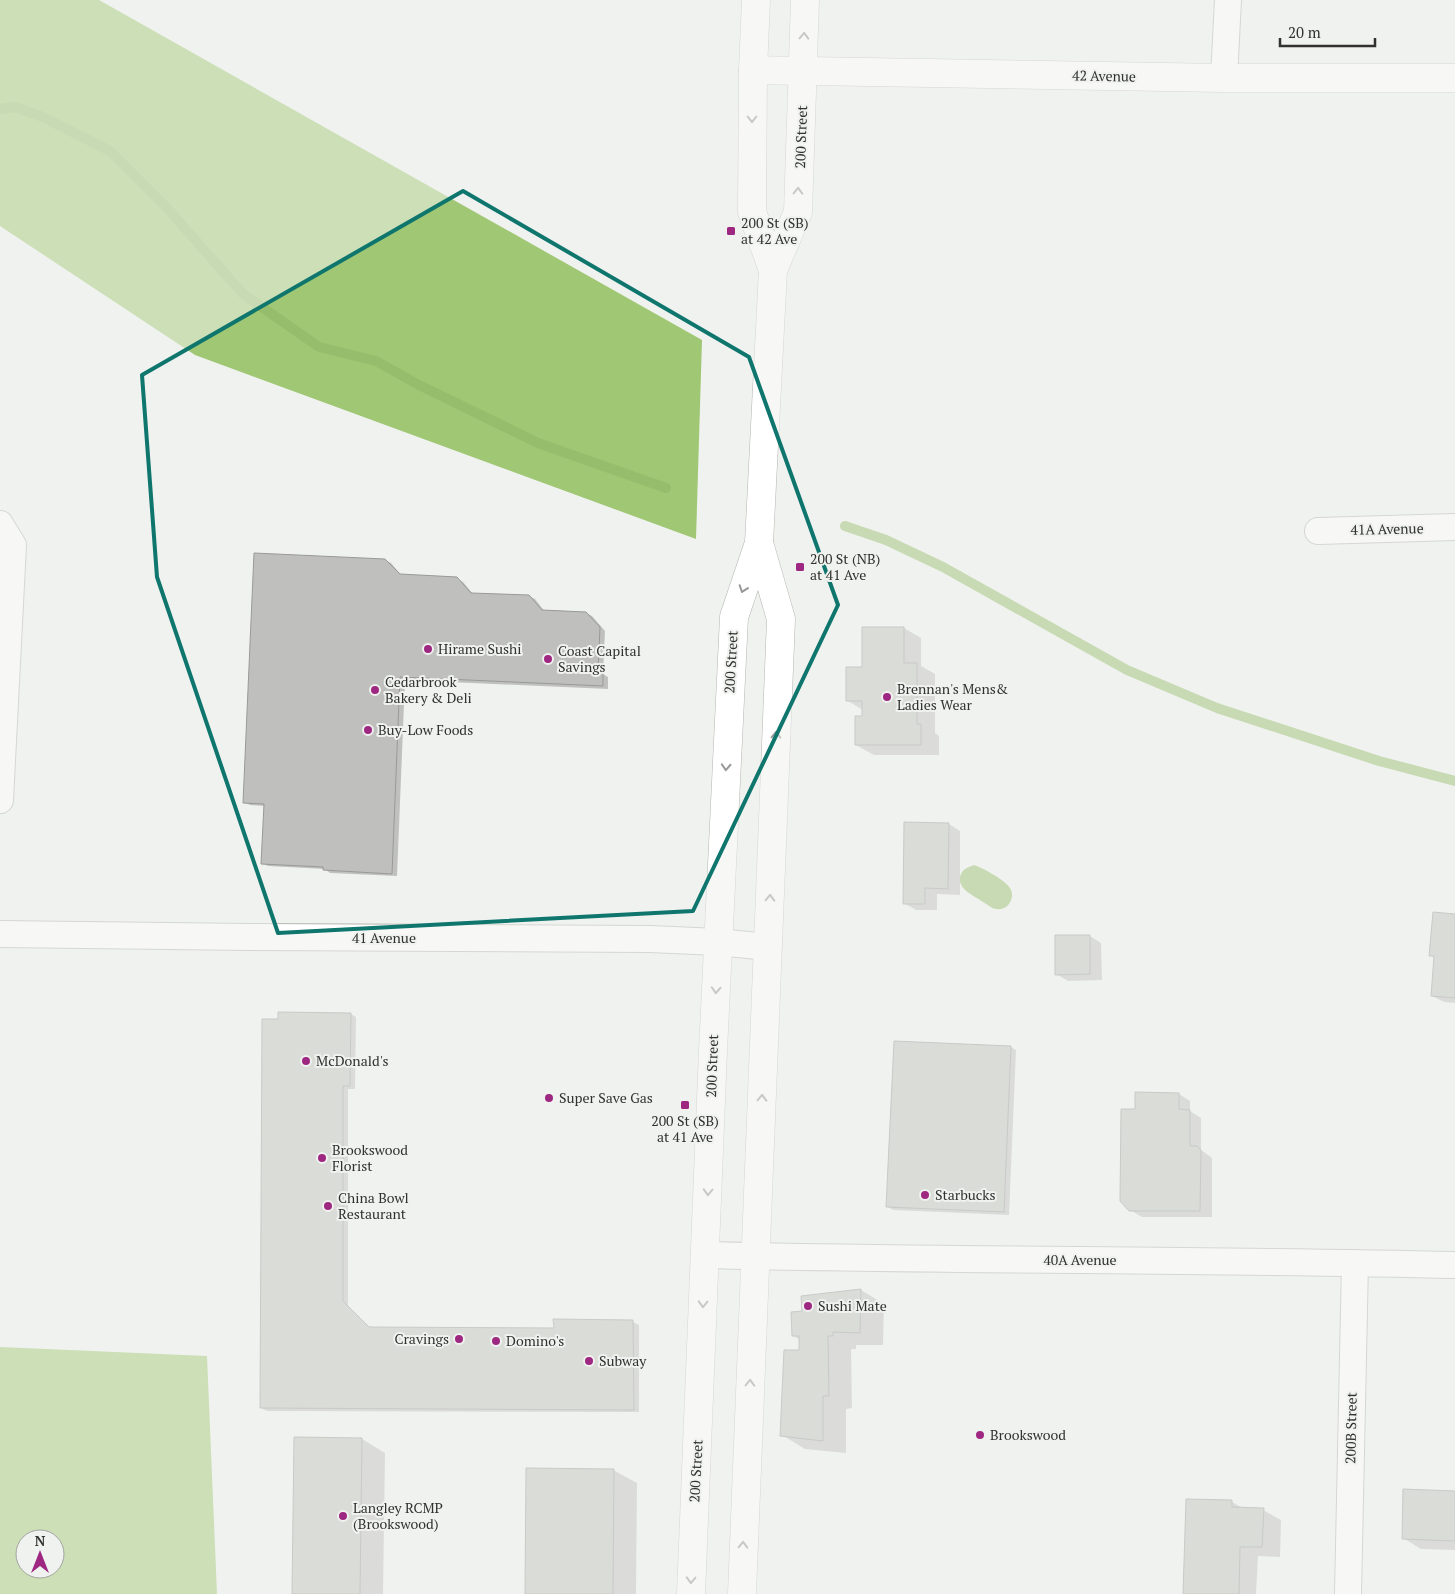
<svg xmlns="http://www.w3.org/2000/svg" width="1455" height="1594" viewBox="0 0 1455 1594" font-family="'PT Serif',serif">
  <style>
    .forest { fill: #9fc774; fill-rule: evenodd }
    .water { fill: #96bd6b }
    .shadow { fill: #0003 }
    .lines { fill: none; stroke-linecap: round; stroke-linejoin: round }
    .stream { stroke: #96bd6b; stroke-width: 10 }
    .building { fill: #bfc0bd; stroke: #999a97 }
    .minor-casing { stroke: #b4b6b2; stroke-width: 28 }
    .tertiary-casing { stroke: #b4b6b2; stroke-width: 29 }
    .secondary-casing { stroke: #b4b6b2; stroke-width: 29 }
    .minor { stroke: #fff; stroke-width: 26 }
    .tertiary { stroke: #fff; stroke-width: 28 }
    .secondary { stroke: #fff; stroke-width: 28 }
    .oneway { stroke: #989898 }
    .marked { fill: none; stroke: #0f766e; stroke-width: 4; stroke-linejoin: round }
    .poi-dot { fill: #9d2781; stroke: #f0f2ef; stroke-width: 2 }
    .labels { text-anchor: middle; stroke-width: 4; stroke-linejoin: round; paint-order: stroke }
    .street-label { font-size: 14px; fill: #313230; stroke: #f0f2ef }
    .poi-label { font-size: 14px; fill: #313230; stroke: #f0f2ef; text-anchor: start }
  </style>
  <rect width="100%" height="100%" fill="#f0f2ef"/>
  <g class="forest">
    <polygon points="0,0 99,0 702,340 696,539 195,355 0,226"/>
    <path d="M0 1347 207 1356 217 1594H0ZM25 1539H55V1569H25Z"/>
  </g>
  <path class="water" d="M974 865C983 868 1005 880 1010 888 1016 898 1008 911 996 909 992 909 987 904 983 902 973 895 955 888 961 874 964 868 969 867 974 865Z"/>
  <g class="shadow">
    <polygon points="385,560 391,563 402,576 457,579 463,582 473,594 529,596 535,599 545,612 586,613 592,616 605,631 603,674 608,677 608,689 405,680 397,876 330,873 325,869 268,866 262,863 265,806 250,805 244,802"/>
    <polygon points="904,628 921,638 921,666 935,674 935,733 939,736 939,755 874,755 856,745 863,717 863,710 848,701 864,668"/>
    <polygon points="949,824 960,831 960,895 937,894 937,910 916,910 904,903"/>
    <polygon points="1455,915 1455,1003 1444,1002 1432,996 1435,958 1430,955"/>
    <polygon points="1090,936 1101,943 1102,980 1068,981 1056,974"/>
    <polygon points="351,1014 356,1017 355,1089 348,1089 348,1306 371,1329 555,1330 555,1321 633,1322 639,1325 639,1412 267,1411 261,1408 279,1020"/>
    <polygon points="1011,1047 1016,1050 1009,1215 893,1210 887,1206"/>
    <polygon points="1179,1094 1190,1101 1190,1111 1201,1118 1201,1150 1212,1158 1212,1217 1142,1217 1130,1210 1136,1110"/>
    <polygon points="861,1290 884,1304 883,1345 856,1345 856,1349 851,1349 852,1408 846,1409 846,1453 805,1449 782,1435 800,1351 801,1340 793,1336 803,1313 803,1297"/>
    <polygon points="362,1439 385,1453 383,1594 293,1594"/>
    <polygon points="613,1470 637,1483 636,1594 526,1594"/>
    <polygon points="1455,1492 1455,1550 1421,1549 1403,1538"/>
    <polygon points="1232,1502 1244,1509 1263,1510 1281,1520 1280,1557 1258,1556 1256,1594 1184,1594"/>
  </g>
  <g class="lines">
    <g class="stream">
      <polyline points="0,109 15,107 43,117 110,151 167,208 243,294 319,347 376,361 419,385 538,443 666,488"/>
      <polyline points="845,526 886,540 943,567 1127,670 1217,708 1379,761 1455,781"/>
    </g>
  </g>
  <g class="building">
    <polygon points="254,553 385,559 400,574 457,577 471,593 529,595 542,610 586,612 600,627 598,673 603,673 603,686 400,677 392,874 323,870 323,867 261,864 264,804 243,803"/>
    <polygon points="862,627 904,627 904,663 917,663 917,724 921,724 921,745 855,745 855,716 862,716 862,701 846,701 846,667 862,667"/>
    <polygon points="904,822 949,823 948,889 925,888 925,904 903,904"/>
    <polygon points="1433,912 1455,914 1455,998 1431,996 1434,956 1429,956"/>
    <polygon points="1055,935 1090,935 1090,974 1055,975"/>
    <polygon points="278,1012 351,1013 350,1086 343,1086 343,1301 369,1327 554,1328 553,1319 633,1320 634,1410 260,1408 262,1019 278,1019"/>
    <polygon points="894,1041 1011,1046 1004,1212 886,1207"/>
    <polygon points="1135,1092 1179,1093 1179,1109 1190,1110 1190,1146 1197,1146 1201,1150 1200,1211 1129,1211 1120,1201 1121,1109 1135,1109"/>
    <polygon points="861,1289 860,1333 833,1332 833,1336 828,1336 829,1396 823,1396 823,1441 780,1436 784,1350 799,1350 799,1336 792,1336 791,1312 802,1311 801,1296"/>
    <polygon points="294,1437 362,1438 360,1594 292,1594"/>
    <polygon points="526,1468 614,1469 613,1594 525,1594"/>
    <polygon points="1403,1489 1455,1491 1455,1541 1402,1539"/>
    <polygon points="1186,1499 1232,1500 1232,1507 1264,1508 1262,1547 1240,1547 1239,1594 1183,1594"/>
  </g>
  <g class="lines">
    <defs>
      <g id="minor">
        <polyline points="1224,78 1228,0"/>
        <polyline points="0,524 13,545 0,800"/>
        <polyline points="1318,531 1455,527"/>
        <polyline points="0,934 250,937 650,939 718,942 768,947"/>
        <path d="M705 1255C955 1261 1205 1259 1455 1265"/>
        <polyline points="1348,1594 1355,1263"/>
      </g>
      <polyline id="tertiary" points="753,70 1224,78 1455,78"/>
      <g id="secondary">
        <polyline points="756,0 753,70 752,212 773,270"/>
        <polyline points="691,1594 713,1051 734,617 759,543 773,270 798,212 805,0"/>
        <polyline points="742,1594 781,619 759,543"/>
      </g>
    </defs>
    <use href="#minor" class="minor-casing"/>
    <use href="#tertiary" class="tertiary-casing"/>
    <use href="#secondary" class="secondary-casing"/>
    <use href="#minor" class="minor"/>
    <use href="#tertiary" class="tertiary"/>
    <use href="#secondary" class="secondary"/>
  </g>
  <defs><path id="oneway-chevron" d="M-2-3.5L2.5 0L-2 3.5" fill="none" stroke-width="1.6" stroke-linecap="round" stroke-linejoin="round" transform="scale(1.25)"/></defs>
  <g class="oneway">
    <use href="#oneway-chevron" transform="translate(804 36) rotate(-88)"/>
    <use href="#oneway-chevron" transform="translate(752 119) rotate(90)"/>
    <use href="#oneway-chevron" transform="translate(798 191) rotate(-88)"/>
    <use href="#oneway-chevron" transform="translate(743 589) rotate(109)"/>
    <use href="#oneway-chevron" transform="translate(776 735) rotate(-88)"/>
    <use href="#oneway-chevron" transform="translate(726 767) rotate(93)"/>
    <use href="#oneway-chevron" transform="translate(770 898) rotate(-88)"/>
    <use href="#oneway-chevron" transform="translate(716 990) rotate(93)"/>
    <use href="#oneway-chevron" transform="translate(762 1098) rotate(-88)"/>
    <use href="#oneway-chevron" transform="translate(708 1192) rotate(92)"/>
    <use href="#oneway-chevron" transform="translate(703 1304) rotate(92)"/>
    <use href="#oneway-chevron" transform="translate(750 1383) rotate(-88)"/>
    <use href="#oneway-chevron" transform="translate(743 1545) rotate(-88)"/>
    <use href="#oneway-chevron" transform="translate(691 1580) rotate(92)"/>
  </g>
  <path d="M0 0H1455V1594H0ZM463 191 749 357 838 605 693 911 278 933 157 577 142 375Z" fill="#f0f2ef" fill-opacity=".55" fill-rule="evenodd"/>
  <path class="marked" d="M463 191 749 357 838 605 693 911 278 933 157 577 142 375Z"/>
  <g class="poi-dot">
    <rect x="726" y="226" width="10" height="10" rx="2.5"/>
    <rect x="795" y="562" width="10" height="10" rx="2.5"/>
    <circle cx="428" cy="649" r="5"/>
    <circle cx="548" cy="659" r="5"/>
    <circle cx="375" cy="690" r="5"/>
    <circle cx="887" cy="697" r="5"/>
    <circle cx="368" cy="730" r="5"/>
    <circle cx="306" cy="1061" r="5"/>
    <circle cx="549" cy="1098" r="5"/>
    <rect x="680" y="1100" width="10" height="10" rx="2.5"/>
    <circle cx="322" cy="1158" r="5"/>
    <circle cx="925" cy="1195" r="5"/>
    <circle cx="328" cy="1206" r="5"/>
    <circle cx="808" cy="1306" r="5"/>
    <circle cx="459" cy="1339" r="5"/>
    <circle cx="496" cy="1341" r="5"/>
    <circle cx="589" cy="1361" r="5"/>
    <circle cx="980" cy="1435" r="5"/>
    <circle cx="343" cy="1516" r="5"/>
  </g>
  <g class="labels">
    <g class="street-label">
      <text transform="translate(1104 76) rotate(1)" y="5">42 Avenue</text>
      <text transform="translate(801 137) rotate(-88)" y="5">200 Street</text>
      <text transform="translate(1387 529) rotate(-1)" y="5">41A Avenue</text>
      <text transform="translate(731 662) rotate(-87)" y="5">200 Street</text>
      <text x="384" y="943">41 Avenue</text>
      <text transform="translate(712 1066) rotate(-88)" y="5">200 Street</text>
      <text x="1080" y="1265">40A Avenue</text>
      <text transform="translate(1351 1428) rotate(-89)" y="5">200B Street</text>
      <text transform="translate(696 1471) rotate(-87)" y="5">200 Street</text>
    </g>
    <g class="poi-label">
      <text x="741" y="228">200 St (SB)<tspan x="741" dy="16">at 42 Ave</tspan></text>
      <text x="810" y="564">200 St (NB)<tspan x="810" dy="16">at 41 Ave</tspan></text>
      <text x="438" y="654">Hirame Sushi</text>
      <text x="558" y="656">Coast Capital<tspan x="558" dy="16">Savings</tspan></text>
      <text x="385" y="687">Cedarbrook<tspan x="385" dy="16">Bakery &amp; Deli</tspan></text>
      <text x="897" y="694">Brennan's Mens&amp;<tspan x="897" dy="16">Ladies Wear</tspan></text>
      <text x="378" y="735">Buy-Low Foods</text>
      <text x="316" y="1066">McDonald's</text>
      <text x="559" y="1103">Super Save Gas</text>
      <text x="685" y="1126" text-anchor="middle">200 St (SB)<tspan x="685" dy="16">at 41 Ave</tspan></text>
      <text x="332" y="1155">Brookswood<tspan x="332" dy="16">Florist</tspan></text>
      <text x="935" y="1200">Starbucks</text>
      <text x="338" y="1203">China Bowl<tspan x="338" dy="16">Restaurant</tspan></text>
      <text x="818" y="1311">Sushi Mate</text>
      <text x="449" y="1344" text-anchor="end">Cravings</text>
      <text x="506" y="1346">Domino's</text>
      <text x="599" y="1366">Subway</text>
      <text x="990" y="1440">Brookswood</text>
      <text x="353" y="1513">Langley RCMP<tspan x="353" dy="16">(Brookswood)</tspan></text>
    </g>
  </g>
  <g transform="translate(40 1554)"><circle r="24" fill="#f0f2ef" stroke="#a4a5a3"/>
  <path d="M0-4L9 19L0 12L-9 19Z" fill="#9d2781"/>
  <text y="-8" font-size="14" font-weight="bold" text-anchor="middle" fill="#313230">N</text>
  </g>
  <path d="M1280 38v8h95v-8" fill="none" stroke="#313230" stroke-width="2.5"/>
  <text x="1288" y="38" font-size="15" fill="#313230" stroke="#f0f2ef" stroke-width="4" paint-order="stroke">20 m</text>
</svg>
